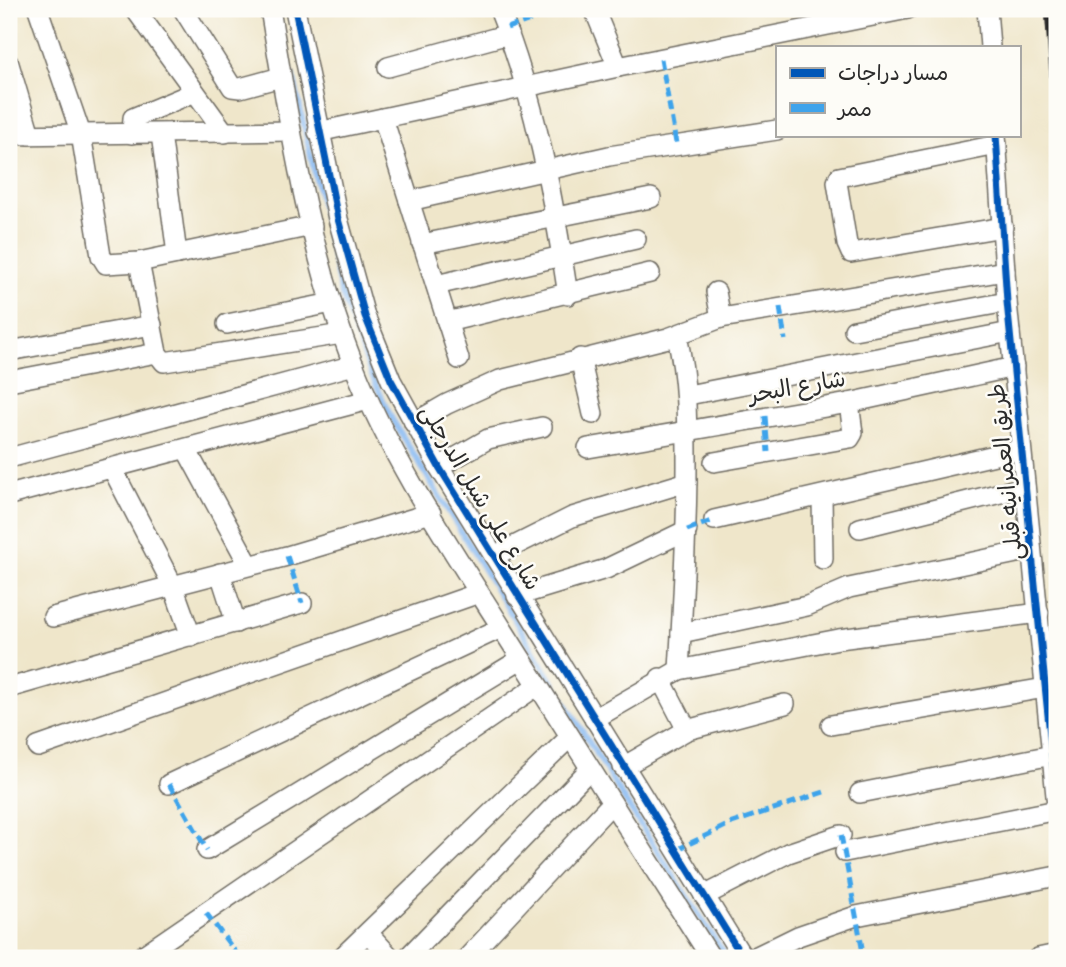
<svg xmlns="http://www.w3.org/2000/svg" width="1066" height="967" viewBox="0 0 1066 967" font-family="'Patrick Hand','Playpen Sans Arabic',sans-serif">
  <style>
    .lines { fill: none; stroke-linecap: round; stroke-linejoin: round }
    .stream { stroke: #84b8f2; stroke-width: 6 }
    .minor-casing { stroke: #706c63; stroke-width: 22 }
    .minor { stroke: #fff; stroke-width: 19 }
    .rail { stroke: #2b2b2b; stroke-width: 5 }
    .quiet { stroke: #3ea3eb; stroke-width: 5; stroke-dasharray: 10 5; stroke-linecap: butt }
    .cycleway-casing { stroke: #fdfcf7; stroke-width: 11 }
    .cycleway { stroke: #0057b8; stroke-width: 7 }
    .labels { text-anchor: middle; stroke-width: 5; stroke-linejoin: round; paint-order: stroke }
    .street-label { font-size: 23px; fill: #2b2b2b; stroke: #fdfcf7 }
  </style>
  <rect width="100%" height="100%" fill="#fdfcf7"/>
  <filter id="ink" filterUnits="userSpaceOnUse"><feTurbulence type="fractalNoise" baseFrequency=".0143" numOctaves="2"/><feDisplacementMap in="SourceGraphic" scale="14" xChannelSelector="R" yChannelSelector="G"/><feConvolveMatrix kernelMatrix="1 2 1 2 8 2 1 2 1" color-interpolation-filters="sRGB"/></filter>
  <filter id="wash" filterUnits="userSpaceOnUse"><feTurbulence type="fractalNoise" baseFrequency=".00686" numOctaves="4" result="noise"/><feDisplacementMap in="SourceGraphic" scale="28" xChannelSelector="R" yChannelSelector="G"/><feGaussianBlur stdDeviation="1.57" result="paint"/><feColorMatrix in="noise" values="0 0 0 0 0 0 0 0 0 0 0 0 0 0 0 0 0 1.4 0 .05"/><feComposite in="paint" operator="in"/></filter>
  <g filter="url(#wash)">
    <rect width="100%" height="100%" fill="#efe6ca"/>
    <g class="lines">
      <polyline class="stream" points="293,76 341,292 372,376 391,417 627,804 727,958"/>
    </g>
  </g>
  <g filter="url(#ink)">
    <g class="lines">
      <defs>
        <g id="minor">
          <polyline points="38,9 81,134 101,256 106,264 139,262 312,226"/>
          <polyline points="135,9 225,133"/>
          <polyline points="183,9 232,87 240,88 281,77"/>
          <path d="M270 9C290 128 309 253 354 366 391 459 449 545 503 630 572 740 641 849 711 958"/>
          <polyline points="295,9 338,219 365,316 391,380 439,467 743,958"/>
          <path d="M499 9C536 101 553 197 568 295"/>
          <polyline points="594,9 618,67"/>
          <polyline points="987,9 990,47"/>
          <polyline points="9,64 30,135"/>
          <polyline points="388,67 509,34"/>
          <polyline points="383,118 459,359"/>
          <polyline points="318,132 618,67 908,9"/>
          <polyline points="132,134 133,118 195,92"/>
          <polyline points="161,134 177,254"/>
          <polyline points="9,135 291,131"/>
          <polyline points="996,135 1007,302 1057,806"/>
          <polyline points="997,145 839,177 837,182 847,244 851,253 1003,227"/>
          <polyline points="409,201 609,156 777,130"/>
          <polyline points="422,244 651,198"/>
          <polyline points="139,262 157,353 164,362 342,334"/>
          <polyline points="436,285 636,239"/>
          <polyline points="716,292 721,318"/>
          <polyline points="447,322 650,273"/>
          <polyline points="227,324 332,303"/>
          <polyline points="854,330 1007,302"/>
          <path d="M677 336C687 379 687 420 687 464 687 533 683 601 679 670"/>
          <polyline points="9,351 152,325"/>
          <polyline points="580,358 593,414"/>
          <polyline points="9,381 157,353"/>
          <polyline points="688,395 1010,332"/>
          <polyline points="414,423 447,404 500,380 668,338 721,318 1005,271"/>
          <polyline points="588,448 849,403 1014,367"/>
          <polyline points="186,449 249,565"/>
          <polyline points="9,458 354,365"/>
          <polyline points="714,462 850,438 853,433 849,403"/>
          <polyline points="439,467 488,439 542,427"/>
          <polyline points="112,468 173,586 191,636"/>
          <polyline points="9,495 368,400"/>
          <polyline points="822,497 823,559"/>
          <polyline points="714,520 1021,449"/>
          <polyline points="860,528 1025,487"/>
          <polyline points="494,556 572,517 687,482"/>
          <polyline points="220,573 236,623"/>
          <polyline points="517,596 606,569 687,530"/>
          <polyline points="53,617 287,556 431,513"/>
          <polyline points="681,633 807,606 849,588 1031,550"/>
          <polyline points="660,678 687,730"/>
          <polyline points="9,688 302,603"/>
          <polyline points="594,719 679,670 839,639 1039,613"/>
          <polyline points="831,725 1045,688"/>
          <polyline points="38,747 479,593"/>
          <polyline points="623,767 687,730 785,704"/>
          <polyline points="169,784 501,628"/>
          <polyline points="860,793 1052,755"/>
          <polyline points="207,850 521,659"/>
          <polyline points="845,852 1057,810"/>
          <polyline points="704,896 788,853 841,835"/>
          <polyline points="369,934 391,958"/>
          <polyline points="139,958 537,686"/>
          <polyline points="341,958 570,737"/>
          <polyline points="407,958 590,769"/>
          <polyline points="467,958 612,803"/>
          <polyline points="753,958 798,936 856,916 1057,876"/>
          <polyline points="1038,958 1057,954"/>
        </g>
      </defs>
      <use href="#minor" class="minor-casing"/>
      <use href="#minor" class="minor"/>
      <polyline class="rail" points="1047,9 1057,147"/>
      <g class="quiet">
        <polyline points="507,28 536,18"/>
        <polyline points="661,59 676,143"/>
        <polyline points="780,307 785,340"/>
        <polyline points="765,416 768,452"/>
        <polyline points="687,530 714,520"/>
        <polyline points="287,556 302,603"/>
        <polyline points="169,784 207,850"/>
        <polyline points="841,835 864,958"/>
        <polyline points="676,850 732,823 824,792"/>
        <polyline points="206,913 240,958"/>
      </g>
      <defs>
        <g id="cycleway">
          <polyline points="295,9 338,219 365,316 391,380 439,467 743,958"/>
          <polyline points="996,135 1007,302 1057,806"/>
        </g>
      </defs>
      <use href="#cycleway" class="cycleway-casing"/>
      <use href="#cycleway" class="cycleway"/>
    </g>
  </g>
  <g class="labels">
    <g class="street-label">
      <text transform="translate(797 386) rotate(-10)" y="8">شارع البحر</text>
      <text transform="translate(1005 472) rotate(-96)" y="8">طريق العمرانيه قبلى</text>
      <text transform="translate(481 497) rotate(59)" y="8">شارع على شبل الدرجلى</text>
    </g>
  </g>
  <rect width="1066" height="967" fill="none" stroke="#fdfcf7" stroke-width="35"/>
  <rect x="776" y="46" width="245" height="91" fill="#fdfcf7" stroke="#a9a8a5" stroke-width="2"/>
  <rect x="790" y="68" width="35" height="10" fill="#0057b8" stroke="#a9a8a5" stroke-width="2"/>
  <text x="838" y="80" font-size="21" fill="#2b2b2b">مسار دراجات</text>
  <rect x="790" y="103" width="35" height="10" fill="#3ea3eb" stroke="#a9a8a5" stroke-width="2"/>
  <text x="838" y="116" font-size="21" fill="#2b2b2b">ممر</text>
</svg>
